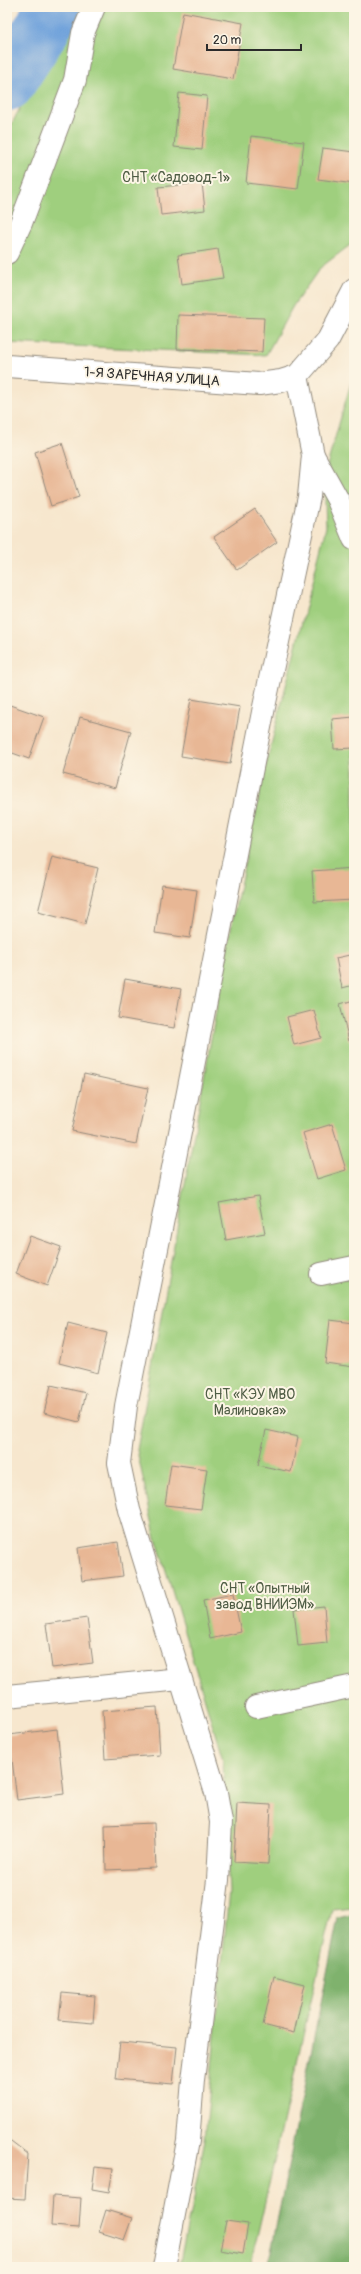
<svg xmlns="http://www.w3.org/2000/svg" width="361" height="2274" viewBox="0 0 361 2274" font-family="Pangolin,sans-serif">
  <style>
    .green { fill: #9fcf7e; stroke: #657d54 }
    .forest { fill: #7fb26d; stroke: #556e4c }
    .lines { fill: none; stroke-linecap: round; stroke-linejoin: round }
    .river { stroke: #70a2db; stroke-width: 56 }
    .building { fill: #e8b795 }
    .minor-casing { stroke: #91897c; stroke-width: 24 }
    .minor { stroke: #fff; stroke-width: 22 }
    .labels { text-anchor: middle; stroke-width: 4; stroke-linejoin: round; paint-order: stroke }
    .park-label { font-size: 14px; fill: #4e5c44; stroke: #fcf5e5 }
    .street-label { font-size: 14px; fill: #2b2b2b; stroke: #fcf5e5 }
  </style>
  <rect width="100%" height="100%" fill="#fcf5e5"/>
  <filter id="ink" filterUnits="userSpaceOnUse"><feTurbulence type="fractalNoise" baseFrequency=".025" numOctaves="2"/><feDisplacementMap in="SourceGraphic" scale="8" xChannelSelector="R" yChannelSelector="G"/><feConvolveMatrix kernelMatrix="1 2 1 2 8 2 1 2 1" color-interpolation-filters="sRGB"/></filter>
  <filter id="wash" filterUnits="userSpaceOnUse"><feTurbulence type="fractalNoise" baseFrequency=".012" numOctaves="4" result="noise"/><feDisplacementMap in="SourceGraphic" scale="16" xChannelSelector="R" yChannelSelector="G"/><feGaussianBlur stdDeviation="0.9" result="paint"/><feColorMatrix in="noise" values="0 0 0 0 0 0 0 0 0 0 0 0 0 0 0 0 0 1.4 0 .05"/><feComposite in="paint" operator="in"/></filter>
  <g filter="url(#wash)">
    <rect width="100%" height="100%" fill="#f7e7ce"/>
    <g class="green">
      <polygon points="72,7 354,7 354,242 320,268 293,306 266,355 7,343 7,133"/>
      <polygon points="354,372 354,1907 332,1909 250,2267 179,2267 205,2139 229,1892 223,1760 154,1531 137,1450 232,923 264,773 326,527 324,476"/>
    </g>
    <polygon class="forest" points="354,1914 354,2267 268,2267 338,1918"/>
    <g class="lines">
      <polyline class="river" points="7,83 42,29 53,7"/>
    </g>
    <g id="blocks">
      <g class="building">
        <polygon points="183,12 243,23 233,79 173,69"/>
        <polygon points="179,93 207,96 202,150 174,147"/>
        <polygon points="251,136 304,142 298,189 246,183"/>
        <polygon points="323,148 354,152 354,184 318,179"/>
        <polygon points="202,183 205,210 161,215 158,187"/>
        <polygon points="218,249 223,278 182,284 178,255"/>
        <polygon points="178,315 264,318 262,352 177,349"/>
        <polygon points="62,443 79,497 51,506 35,452"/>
        <polygon points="255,509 277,542 237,570 214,537"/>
        <polygon points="191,699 240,707 230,764 181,756"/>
        <polygon points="7,704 44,717 29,759 7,751"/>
        <polygon points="80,717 131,731 115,788 63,774"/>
        <polygon points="354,717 354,748 334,749 332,719"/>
        <polygon points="52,857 98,868 85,924 38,912"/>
        <polygon points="354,868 354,900 314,902 312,871"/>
        <polygon points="162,885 197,890 190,938 155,933"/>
        <polygon points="354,954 354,985 342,988 336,958"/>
        <polygon points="125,979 181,989 174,1028 118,1018"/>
        <polygon points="354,1000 354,1040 349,1041 340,1004"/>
        <polygon points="314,1010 321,1038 294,1045 287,1017"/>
        <polygon points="84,1074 148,1088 136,1144 72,1131"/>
        <polygon points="332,1124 346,1170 317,1179 303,1133"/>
        <polygon points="258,1196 265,1233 226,1240 219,1203"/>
        <polygon points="30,1236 61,1247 47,1286 16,1274"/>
        <polygon points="330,1320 354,1323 354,1367 325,1363"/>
        <polygon points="68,1323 107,1333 98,1373 59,1363"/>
        <polygon points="51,1385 86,1393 79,1422 44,1413"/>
        <polygon points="266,1430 298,1437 291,1472 258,1465"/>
        <polygon points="171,1464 207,1469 201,1509 165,1505"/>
        <polygon points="118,1542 123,1576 82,1581 78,1548"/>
        <polygon points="233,1594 241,1632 210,1639 203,1600"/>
        <polygon points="324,1606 327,1643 298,1646 294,1609"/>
        <polygon points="87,1618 93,1663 52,1668 46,1624"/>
        <polygon points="157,1707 160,1755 105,1759 102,1711"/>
        <polygon points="57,1729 64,1794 17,1800 9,1735"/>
        <polygon points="237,1803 271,1805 268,1864 234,1862"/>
        <polygon points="154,1823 156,1868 106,1870 105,1825"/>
        <polygon points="274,1976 305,1984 294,2033 263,2025"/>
        <polygon points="62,1993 95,1996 93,2023 59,2020"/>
        <polygon points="120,2042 177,2047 173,2084 116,2079"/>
        <polygon points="7,2138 28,2154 25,2199 7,2198"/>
        <polygon points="95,2167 113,2169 109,2192 92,2189"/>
        <polygon points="53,2196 81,2198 79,2228 51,2226"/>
        <polygon points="106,2210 132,2218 124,2240 99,2232"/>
        <polygon points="226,2221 248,2224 243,2254 220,2250"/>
      </g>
    </g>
  </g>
  <g filter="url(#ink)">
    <use href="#blocks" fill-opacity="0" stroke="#91897c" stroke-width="1"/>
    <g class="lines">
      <defs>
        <g id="minor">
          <polyline points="7,253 21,223 75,80 83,33 94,7"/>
          <polyline points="7,366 259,384 281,381 297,376 328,340 354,290"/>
          <polyline points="313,455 338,500 354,539"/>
          <polyline points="321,1274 354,1267"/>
          <polyline points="7,1696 180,1679"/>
          <polyline points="256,1707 354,1686"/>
          <polyline points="164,2267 188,2141 193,2080 218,1880 221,1822 216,1793 129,1510 119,1463 126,1406 264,707 309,497 313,455 297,376"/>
        </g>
      </defs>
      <use href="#minor" class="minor-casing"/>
      <use href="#minor" class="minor"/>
    </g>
  </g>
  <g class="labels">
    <g class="park-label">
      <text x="176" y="182">СНТ «Садовод-1»</text>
      <text x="250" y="1399">СНТ «КЭУ МВО<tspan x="250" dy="16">Малиновка»</tspan></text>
      <text x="265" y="1593">СНТ «Опытный<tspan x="265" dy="16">завод ВНИИЭМ»</tspan></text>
    </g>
    <g class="street-label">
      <text transform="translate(152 376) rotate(4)" y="5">1-Я ЗАРЕЧНАЯ УЛИЦА</text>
    </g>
  </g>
  <rect width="361" height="2274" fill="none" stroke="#fcf5e5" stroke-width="24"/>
  <path d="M207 44v6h94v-6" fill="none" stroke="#2b2b2b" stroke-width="2"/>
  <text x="213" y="44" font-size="12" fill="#2b2b2b" stroke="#fcf5e5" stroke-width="3" paint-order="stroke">20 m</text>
</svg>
